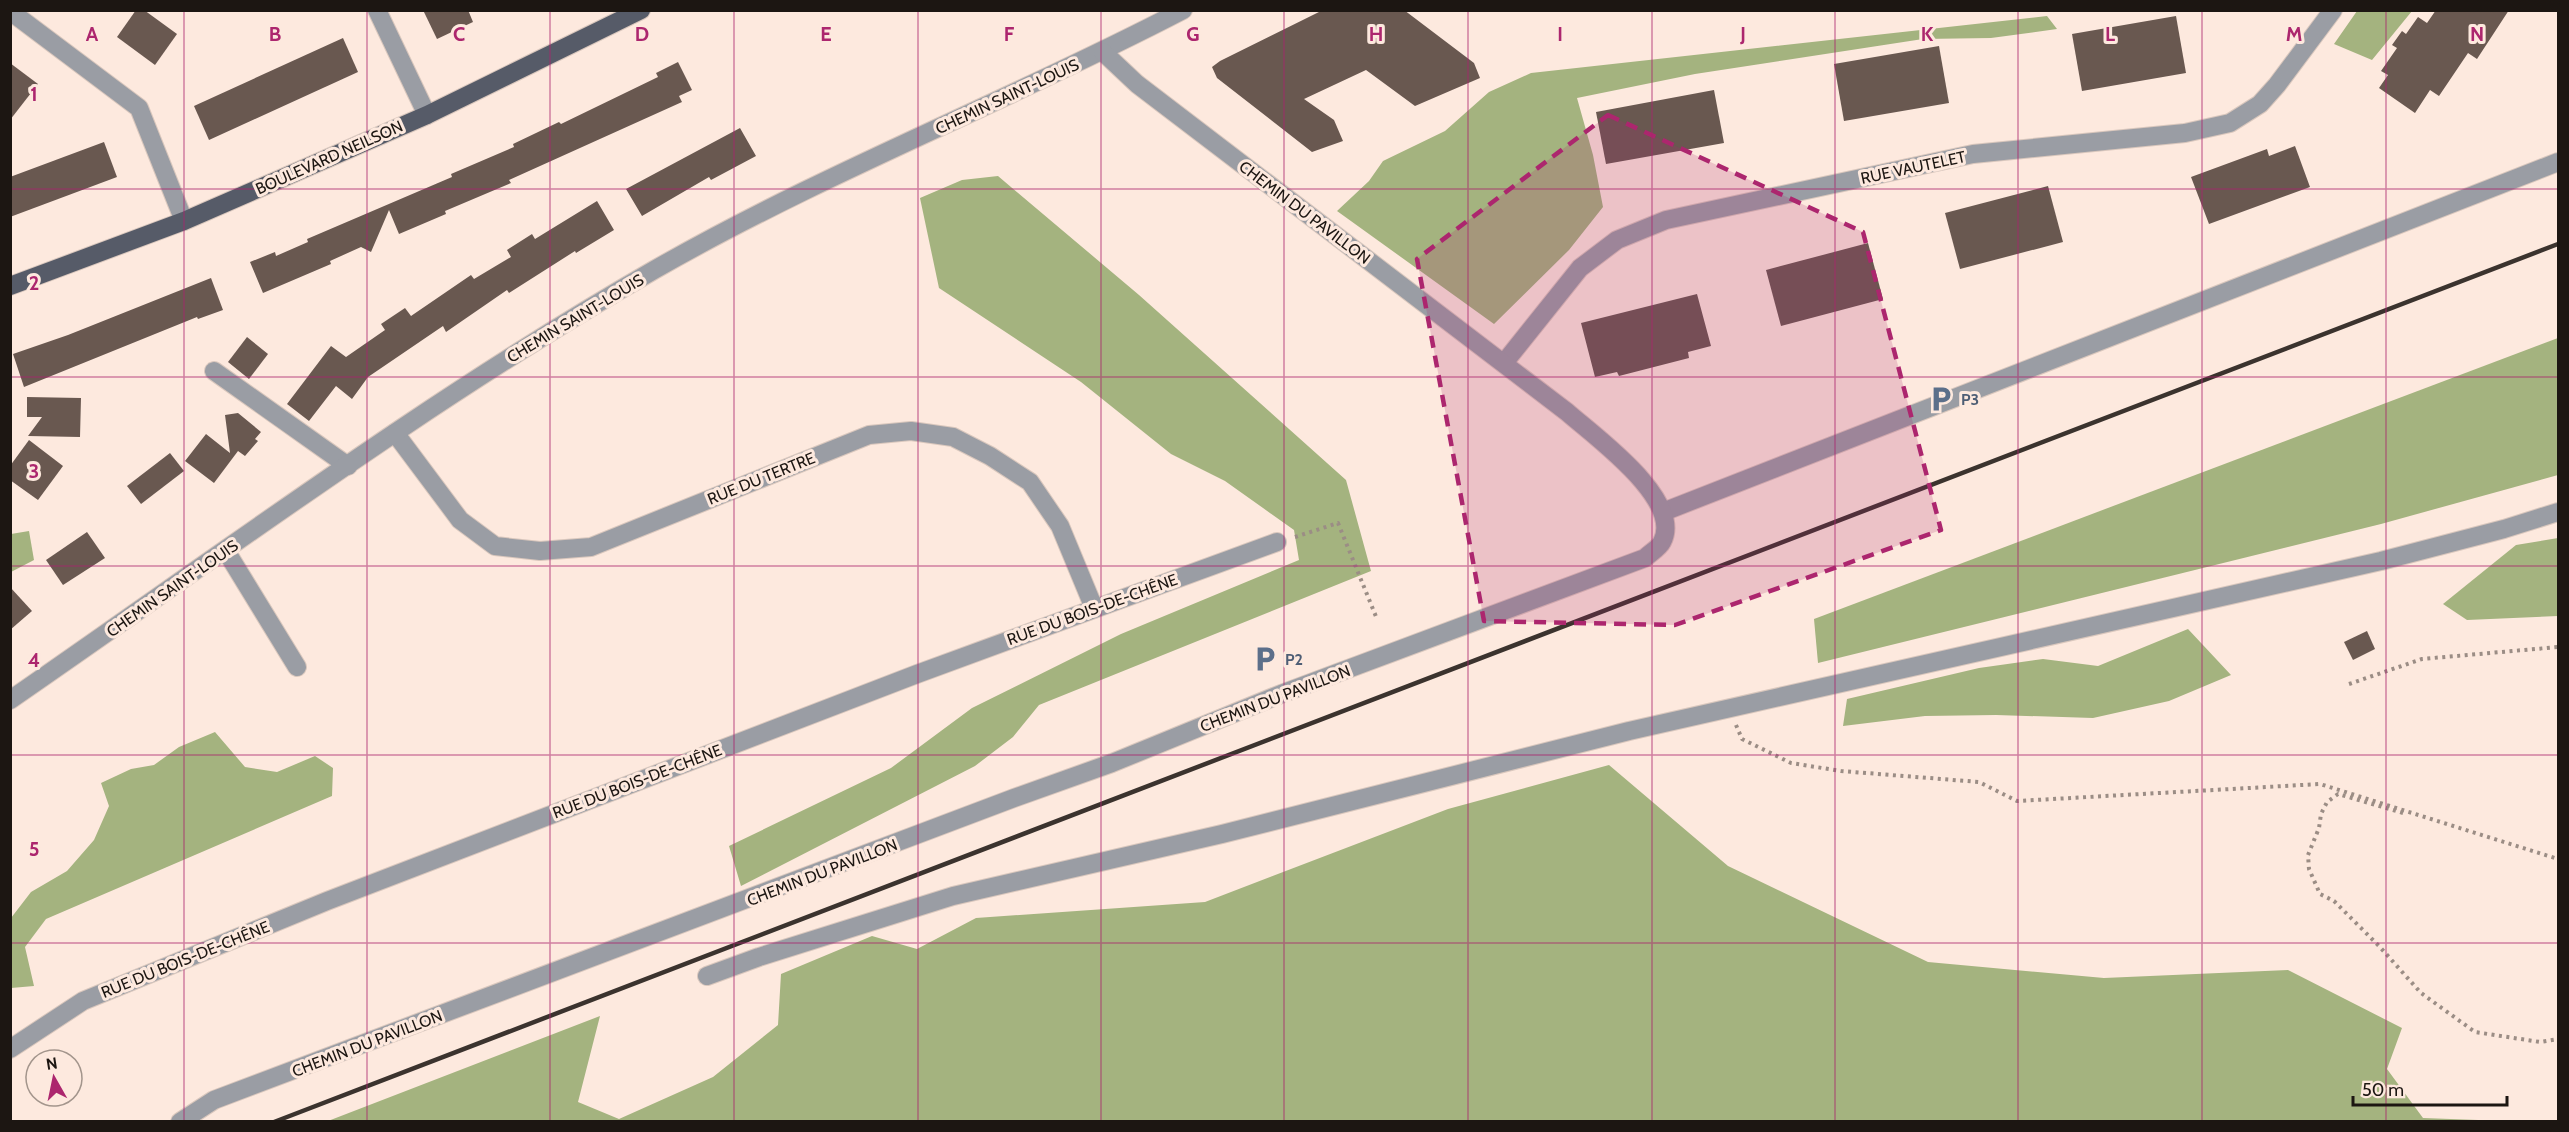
<svg xmlns="http://www.w3.org/2000/svg" width="2569" height="1132" viewBox="0 0 2569 1132" font-family="Cabin,sans-serif">
  <style>
    .forest { fill: #a4b37f }
    .building { fill: #695850 }
    .lines { fill: none; stroke-linecap: round; stroke-linejoin: round }
    .minor-casing { stroke: #d9c7bd; stroke-width: 20 }
    .major-casing { stroke: #d9c7bd; stroke-width: 20 }
    .path { stroke: #9b8d85; stroke-width: 4; stroke-dasharray: 3 4.5; stroke-linecap: butt }
    .minor { stroke: #9a9da4; stroke-width: 18 }
    .major { stroke: #565b68; stroke-width: 18 }
    .rail { stroke: #3b332e; stroke-width: 4.5 }
    .marked { fill: #ac266e; fill-opacity: 0.2; stroke: #ac266e; stroke-width: 4.5; stroke-dasharray: 12 8; stroke-linejoin: round }
    .grid { fill: none; stroke: #ac266e; stroke-width: 1.5; stroke-opacity: 0.55 }
    .labels { text-anchor: middle; stroke-width: 6; stroke-linejoin: round; paint-order: stroke }
    .street-label { font-size: 16px; fill: #1c1612; stroke: #fde9de }
    .service-label { font-size: 16px; font-weight: bold; fill: #4e5e75; stroke: #fde9de; text-anchor: start }
    .grid-label { font-size: 20px; text-anchor: middle; font-weight: bold; fill: #ac266e; stroke: #fde9de; stroke-width: 6; stroke-linejoin: round; paint-order: stroke }
  </style>
  <rect width="100%" height="100%" fill="#fde9de"/>
  <g class="forest">
    <polygon points="2357,11 2357,10 2412,11 2372,60 2334,44"/>
    <polygon points="2047,16 2057,29 1991,38 1923,39 1695,74 1577,98 1593,155 1603,207 1569,250 1494,324 1337,211 1369,181 1383,161 1445,131 1489,92 1531,73"/>
    <polygon points="998,176 1139,295 1346,480 1371,571 1039,705 1013,737 975,766 741,886 729,846 891,768 972,708 1121,634 1299,560 1294,530 1225,481 1171,454 1081,382 939,288 920,198 962,180"/>
    <polygon points="2558,338 2558,475 2381,524 1818,663 1814,619"/>
    <polygon points="29,531 34,560 11,572 11,534"/>
    <polygon points="2558,538 2558,616 2467,620 2443,604 2516,545"/>
    <polygon points="2188,629 2231,675 2169,701 2093,718 1996,715 1925,716 1843,726 1847,699 1979,668 2043,659 2098,666"/>
    <polygon points="215,732 245,767 277,772 315,756 333,768 332,796 46,919 25,947 34,986 11,988 11,918 31,892 67,871 94,840 109,806 101,783 131,769 154,765 179,747"/>
    <polygon points="1609,765 1728,866 1928,962 2104,978 2288,970 2402,1028 2387,1069 2423,1118 2506,1121 328,1121 600,1016 578,1102 619,1119 713,1077 778,1025 781,974 872,936 917,949 976,918 1205,902 1448,809"/>
  </g>
  <g class="building">
    <polygon points="136,10 144,10 177,34 155,65 117,37"/>
    <polygon points="423,10 468,10 473,22 437,39"/>
    <polygon points="1323,10 1404,10 1474,63 1480,78 1415,106 1366,70 1304,99 1334,120 1343,141 1312,152 1217,78 1212,67 1220,61"/>
    <polygon points="2436,10 2509,10 2477,59 2468,53 2439,96 2430,90 2415,113 2379,88 2388,75 2381,71 2397,48 2392,45 2402,31 2406,34 2418,17 2427,23"/>
    <polygon points="2176,16 2186,73 2082,91 2072,34"/>
    <polygon points="343,38 358,72 209,140 194,106"/>
    <polygon points="1939,46 1949,103 1844,121 1834,64"/>
    <polygon points="678,62 692,90 679,96 682,102 509,180 511,183 445,211 446,214 399,234 389,210 371,252 361,247 330,261 331,264 263,293 250,262 275,252 276,256 308,242 307,239 452,177 451,174 514,147 513,144 559,122 561,124 658,77 656,73"/>
    <polygon points="10,63 38,84 10,120"/>
    <polygon points="1714,90 1724,143 1606,164 1596,112"/>
    <polygon points="740,128 756,156 711,180 709,177 642,216 626,189"/>
    <polygon points="104,142 117,177 10,217 10,177"/>
    <polygon points="2295,146 2310,187 2209,224 2191,177 2267,149 2269,156"/>
    <polygon points="2048,186 2063,242 1960,269 1945,213"/>
    <polygon points="597,201 614,230 576,253 575,251 509,293 507,290 446,332 443,326 368,377 352,399 336,386 309,421 287,404 331,346 346,357 385,330 381,324 405,308 411,316 471,275 474,279 511,257 507,250 532,234 535,239"/>
    <polygon points="1868,243 1883,299 1781,326 1766,270"/>
    <polygon points="211,278 223,310 198,319 197,317 24,387 13,354 68,335"/>
    <polygon points="1697,294 1711,346 1688,352 1689,358 1619,376 1617,372 1595,377 1581,323"/>
    <polygon points="247,337 268,354 249,379 228,362"/>
    <polygon points="27,397 81,398 80,437 28,436 42,417 27,417"/>
    <polygon points="238,413 261,432 255,439 258,441 245,456 238,451 214,483 185,461 206,434 230,453 225,415"/>
    <polygon points="29,440 63,466 38,500 10,480 10,466"/>
    <polygon points="170,453 184,471 141,504 127,486"/>
    <polygon points="87,532 105,558 63,585 46,560"/>
    <polygon points="10,587 32,611 10,630"/>
    <polygon points="2367,631 2375,649 2353,660 2344,642"/>
  </g>
  <g class="lines">
    <defs>
      <g id="minor">
        <polyline points="377,10 427,115"/>
        <polyline points="10,11 139,108 184,221"/>
        <polyline points="1504,363 1580,268 1617,240 1666,220 1973,154 2185,133 2230,123 2260,104 2277,85 2333,10"/>
        <polyline points="214,371 348,466"/>
        <polyline points="395,433 460,520 495,546 540,551 591,547 869,435 911,431 953,437 990,456 1030,482 1060,526 1094,608"/>
        <polyline points="1663,512 2558,162"/>
        <polyline points="226,551 297,667"/>
        <path d="M10 700C223 553 430 399 654 270 825 172 1009 101 1183 10"/>
        <polyline points="707,976 759,957 953,896 1222,834 1629,731 2381,561 2504,529 2558,512"/>
        <polyline points="10,1049 83,1001 327,901 917,674 1277,542"/>
        <path d="M180 1122 214 1100 1014 798 1112 763 1281 694 1645 558C1650 553 1659 548 1662 542 1684 500 1594 436 1567 412L1137 84 1103 52"/>
      </g>
      <polyline id="major" points="10,286 184,221 427,115 641,10"/>
    </defs>
    <use href="#minor" class="minor-casing"/>
    <use href="#major" class="major-casing"/>
    <g class="path">
      <polyline points="1295,537 1338,523 1377,619"/>
      <polyline points="2349,684 2422,659 2558,647"/>
      <polyline points="1736,725 1742,739 1791,763 1841,771 1979,782 2017,801 2320,784 2558,859"/>
      <polyline points="2403,813 2338,794 2327,802 2321,814 2319,828 2308,855 2309,869 2320,894 2334,901 2379,946 2421,993 2475,1032 2540,1042 2558,1039"/>
    </g>
    <use href="#minor" class="minor"/>
    <use href="#major" class="major"/>
    <polyline class="rail" points="274,1122 2558,244"/>
  </g>
  <path class="marked" d="M1608 115 1863 232 1941 530 1675 625 1484 621 1417 259Z"/>
  <path class="grid" d="M184 10V1122M367 10V1122M550 10V1122M734 10V1122M918 10V1122M1101 10V1122M1284 10V1122M1468 10V1122M1652 10V1122M1835 10V1122M2018 10V1122M2202 10V1122M2386 10V1122M10 189H2558M10 377H2558M10 566H2558M10 755H2558M10 943H2558"/>
  <defs>
    <symbol id="parking-bare" viewBox="-9 -9 18 18"><path d="M-3.5-5.5H1a3.5 3.5 0 0 1 0 7H-1V5.5H-3.5ZM-1-3.4V-.6H.8a1.4 1.4 0 0 0 0-2.8Z" fill="#5c6f8a" stroke="#fde9de" stroke-width="2.5" paint-order="stroke"/></symbol>
  </defs>
  <g fill-rule="evenodd">
    <use href="#parking-bare" x="1922" y="380" width="38" height="38"/>
    <use href="#parking-bare" x="1246" y="640" width="38" height="38"/>
  </g>
  <g class="labels">
    <g class="street-label">
      <text transform="translate(1007 96) rotate(-25)" y="6">CHEMIN SAINT-LOUIS</text>
      <text transform="translate(329 157) rotate(-24)" y="6">BOULEVARD NEILSON</text>
      <text transform="translate(1913 167) rotate(-12)" y="6">RUE VAUTELET</text>
      <text transform="translate(1305 212) rotate(37)" y="6">CHEMIN DU PAVILLON</text>
      <text transform="translate(575 318) rotate(-31)" y="6">CHEMIN SAINT-LOUIS</text>
      <text transform="translate(761 478) rotate(-22)" y="6">RUE DU TERTRE</text>
      <text transform="translate(172 588) rotate(-35)" y="6">CHEMIN SAINT-LOUIS</text>
      <text transform="translate(1092 609) rotate(-20)" y="6">RUE DU BOIS-DE-CHÊNE</text>
      <text transform="translate(1275 698) rotate(-21)" y="6">CHEMIN DU PAVILLON</text>
      <text transform="translate(637 781) rotate(-21)" y="6">RUE DU BOIS-DE-CHÊNE</text>
      <text transform="translate(822 872) rotate(-21)" y="6">CHEMIN DU PAVILLON</text>
      <text transform="translate(185 959) rotate(-22)" y="6">RUE DU BOIS-DE-CHÊNE</text>
      <text transform="translate(367 1043) rotate(-21)" y="6">CHEMIN DU PAVILLON</text>
    </g>
    <g class="service-label">
      <text x="1961" y="405">P3</text>
      <text x="1285" y="665">P2</text>
    </g>
  </g>
  <g class="grid-label">
    <text x="92" y="41">A</text>
    <text x="275" y="41">B</text>
    <text x="459" y="41">C</text>
    <text x="642" y="41">D</text>
    <text x="826" y="41">E</text>
    <text x="1009" y="41">F</text>
    <text x="1193" y="41">G</text>
    <text x="1376" y="41">H</text>
    <text x="1560" y="41">I</text>
    <text x="1743" y="41">J</text>
    <text x="1927" y="41">K</text>
    <text x="2110" y="41">L</text>
    <text x="2294" y="41">M</text>
    <text x="2477" y="41">N</text>
    <text x="34" y="101">1</text>
    <text x="34" y="290">2</text>
    <text x="34" y="478">3</text>
    <text x="34" y="667">4</text>
    <text x="34" y="856">5</text>
  </g>
  <rect width="2569" height="1132" fill="none" stroke="#1c1612" stroke-width="24"/>
  <g transform="translate(54 1078) rotate(351)"><circle r="28" fill="#fde9de" stroke="#a3958c" stroke-width="1.5"/>
  <path d="M0-4.5L10 22L0 15L-10 22Z" fill="#ac266e"/>
  <text y="-9" font-size="16" font-weight="bold" text-anchor="middle" fill="#1c1612">N</text>
  </g>
  <path d="M2353 1096v9h154v-9" fill="none" stroke="#1c1612" stroke-width="3"/>
  <text x="2362" y="1096" font-size="18" fill="#1c1612" stroke="#fde9de" stroke-width="4.5" paint-order="stroke">50 m</text>
</svg>
